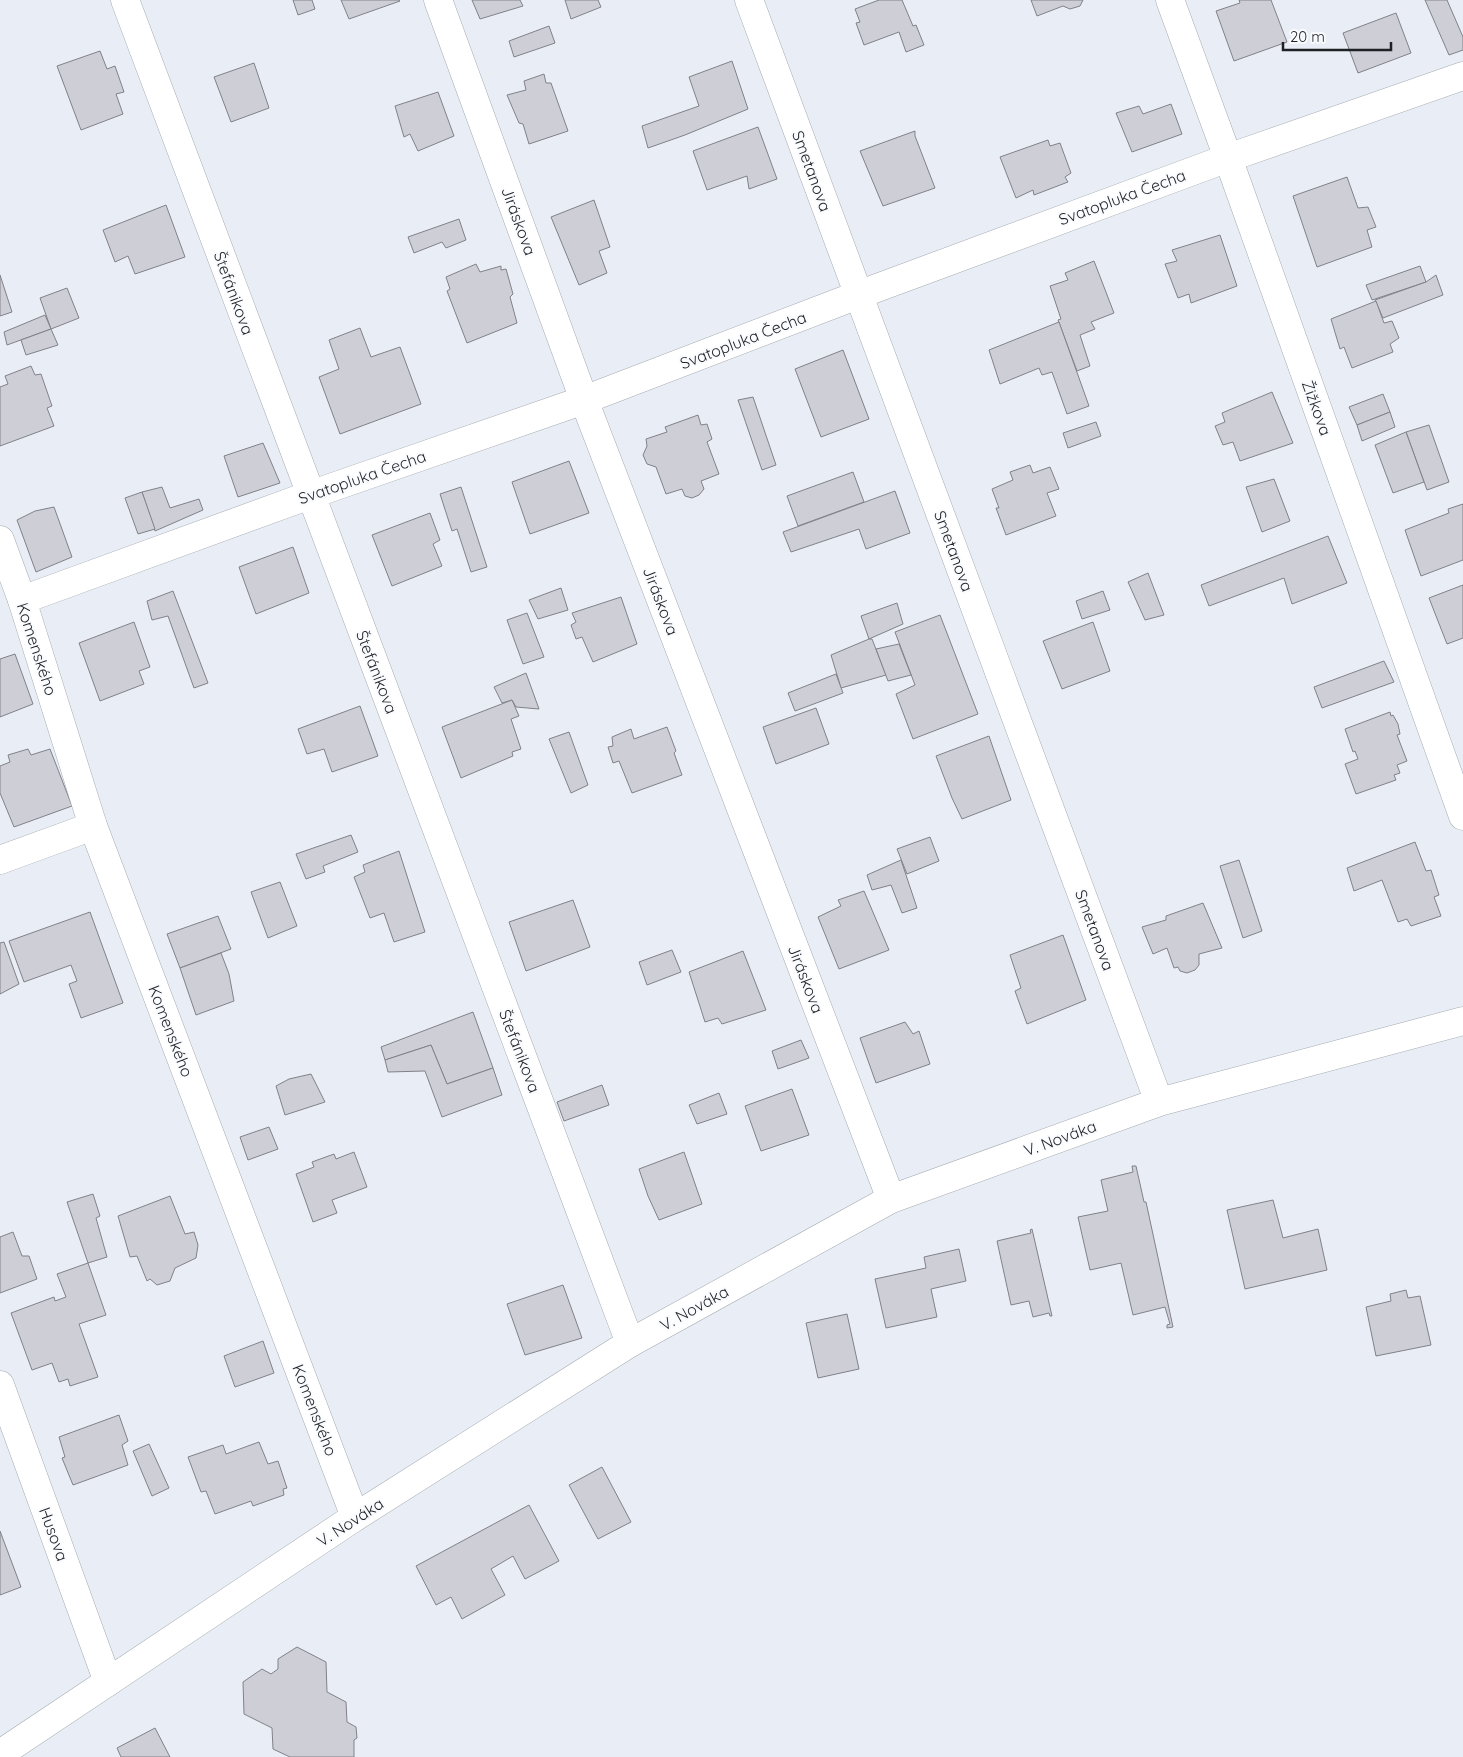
<svg xmlns="http://www.w3.org/2000/svg" width="1463" height="1757" viewBox="0 0 1463 1757" font-family="Quicksand,sans-serif">
  <style>
    .building { fill: #ceced7; stroke: #818189 }
    .lines { fill: none; stroke-linecap: round; stroke-linejoin: round }
    .minor-casing { stroke: #a6abb3; stroke-width: 29 }
    .minor { stroke: #fff; stroke-width: 28 }
    .labels { text-anchor: middle; stroke-width: 4; stroke-linejoin: round; paint-order: stroke }
    .street-label { font-size: 16px; fill: #1f2124; stroke: #f9fbfe }
  </style>
  <rect width="100%" height="100%" fill="#e9eef6"/>
  <g class="building">
    <polygon points="293,0 312,0 315,9 298,15"/>
    <polygon points="341,0 399,0 400,1 349,19"/>
    <polygon points="472,0 520,0 523,6 480,19"/>
    <polygon points="565,0 598,0 601,7 571,19"/>
    <polygon points="879,0 902,0 913,26 916,25 924,45 906,52 899,32 864,45 856,23 860,22 855,9"/>
    <polygon points="1031,0 1083,0 1080,6 1070,9 1063,6 1037,16"/>
    <polygon points="1239,0 1271,0 1287,42 1234,61 1216,11 1240,3"/>
    <polygon points="1425,0 1447,0 1463,37 1463,50 1449,55"/>
    <polygon points="1396,13 1411,53 1358,73 1343,33"/>
    <polygon points="549,26 555,43 514,57 509,41"/>
    <polygon points="100,51 107,69 115,66 124,92 116,94 123,114 81,130 57,66"/>
    <polygon points="732,61 748,109 685,135 648,148 642,126 699,106 689,77"/>
    <polygon points="254,63 269,108 231,122 214,77"/>
    <polygon points="544,74 546,83 551,83 568,131 529,144 523,124 519,123 507,95 526,90 524,81"/>
    <polygon points="438,92 454,136 418,151 410,134 404,137 395,106"/>
    <polygon points="1171,104 1182,134 1132,152 1116,113 1139,106 1143,114"/>
    <polygon points="758,127 777,179 749,189 747,176 707,190 693,151"/>
    <polygon points="915,131 915,136 935,188 883,206 860,151"/>
    <polygon points="1048,140 1050,146 1060,143 1071,173 1065,177 1068,182 1034,195 1033,190 1016,198 1000,157"/>
    <polygon points="1347,177 1358,208 1368,207 1376,227 1367,230 1372,247 1317,267 1293,196"/>
    <polygon points="594,200 610,247 599,251 607,273 579,285 551,217"/>
    <polygon points="166,205 185,257 135,274 128,256 115,262 103,230"/>
    <polygon points="459,219 466,240 446,248 442,242 414,253 408,237"/>
    <polygon points="1220,235 1237,286 1191,303 1189,294 1178,298 1165,264 1177,261 1172,250"/>
    <polygon points="1094,261 1114,313 1091,322 1095,329 1080,335 1090,366 1077,371 1058,320 1061,319 1050,286 1068,280 1065,273"/>
    <polygon points="476,264 480,272 501,266 501,270 506,269 513,294 510,297 517,323 467,343 447,291 450,289 446,277"/>
    <polygon points="1420,266 1426,282 1372,300 1366,285"/>
    <polygon points="0,275 12,312 0,316"/>
    <polygon points="1436,275 1443,295 1383,318 1375,300 1426,282"/>
    <polygon points="67,288 79,318 51,329 40,298"/>
    <polygon points="1376,301 1384,323 1392,321 1399,338 1390,344 1393,352 1352,368 1344,347 1340,349 1331,319"/>
    <polygon points="45,315 51,329 7,345 4,332"/>
    <polygon points="1059,322 1089,406 1067,414 1052,372 1042,375 1039,368 1000,384 989,350"/>
    <polygon points="360,328 371,357 400,347 421,404 340,434 319,377 339,369 329,340"/>
    <polygon points="51,329 58,345 26,355 21,340"/>
    <polygon points="843,350 869,419 821,437 795,369"/>
    <polygon points="31,366 35,375 41,374 52,406 47,408 54,426 0,446 0,387 8,384 5,376"/>
    <polygon points="1272,392 1293,443 1240,461 1233,442 1223,445 1215,426 1225,422 1222,413"/>
    <polygon points="1383,394 1390,412 1357,425 1349,407"/>
    <polygon points="753,397 776,465 762,470 738,400"/>
    <polygon points="1390,412 1395,427 1362,441 1357,425"/>
    <polygon points="698,415 701,425 707,424 712,439 707,442 719,474 701,481 704,489 699,495 692,498 685,496 682,489 666,494 656,467 647,464 643,455 647,446 646,439 667,432 665,427"/>
    <polygon points="1096,422 1101,436 1068,448 1063,433"/>
    <polygon points="1429,425 1449,482 1427,490 1406,432"/>
    <polygon points="1406,432 1424,482 1393,493 1375,445"/>
    <polygon points="263,443 280,483 238,497 224,456"/>
    <polygon points="569,461 589,513 530,534 512,482"/>
    <polygon points="1030,465 1033,473 1050,467 1059,489 1047,493 1056,516 1006,535 996,508 999,508 992,489 1013,480 1010,472"/>
    <polygon points="853,472 864,502 798,526 787,496"/>
    <polygon points="1274,479 1290,521 1262,532 1246,487"/>
    <polygon points="162,487 170,508 199,499 203,510 155,531 142,492"/>
    <polygon points="461,487 487,567 471,572 457,529 452,531 440,494"/>
    <polygon points="895,491 910,533 866,549 859,529 791,552 783,532"/>
    <polygon points="142,492 155,529 138,534 125,498"/>
    <polygon points="1463,504 1463,560 1421,576 1405,530 1449,513 1448,509"/>
    <polygon points="54,507 72,557 36,572 17,520 35,511"/>
    <polygon points="430,513 440,540 433,544 442,566 392,586 372,535"/>
    <polygon points="1328,536 1347,583 1292,604 1284,578 1209,606 1201,585"/>
    <polygon points="293,547 309,593 256,614 239,567"/>
    <polygon points="1148,573 1164,615 1145,620 1128,582"/>
    <polygon points="1463,585 1463,638 1447,644 1429,598"/>
    <polygon points="561,588 568,610 538,619 529,600"/>
    <polygon points="173,591 208,683 194,688 168,616 152,620 147,601"/>
    <polygon points="1103,591 1110,610 1082,619 1076,601"/>
    <polygon points="621,597 637,644 593,662 582,637 576,639 571,625 576,622 572,613"/>
    <polygon points="897,603 903,624 869,639 861,616"/>
    <polygon points="527,613 544,657 523,664 507,620"/>
    <polygon points="940,615 978,714 913,739 896,694 915,685 895,632"/>
    <polygon points="134,622 150,667 139,671 144,684 100,701 79,643"/>
    <polygon points="1093,622 1110,671 1062,689 1043,641"/>
    <polygon points="869,639 872,639 886,675 841,688 831,655"/>
    <polygon points="899,644 911,675 888,681 876,649"/>
    <polygon points="15,654 33,704 0,717 0,659"/>
    <polygon points="1384,661 1394,682 1322,708 1314,687"/>
    <polygon points="526,673 539,709 516,707 512,700 502,703 494,687"/>
    <polygon points="836,674 843,693 795,711 788,693"/>
    <polygon points="512,700 519,716 511,719 521,749 512,752 513,756 461,778 442,727"/>
    <polygon points="360,706 378,756 332,772 324,749 307,754 298,729"/>
    <polygon points="816,708 829,744 776,764 763,727"/>
    <polygon points="1390,712 1391,716 1393,715 1398,724 1400,734 1397,735 1407,761 1397,765 1400,773 1394,775 1396,780 1356,794 1345,764 1358,759 1355,751 1353,752 1345,729"/>
    <polygon points="667,727 676,751 674,753 682,775 632,793 619,761 613,763 608,747 613,746 612,737 631,729 634,739"/>
    <polygon points="569,732 588,785 571,793 549,739"/>
    <polygon points="989,736 1011,800 962,819 952,798 936,756"/>
    <polygon points="28,749 31,755 50,749 72,806 14,827 0,793 0,766 10,762 8,755"/>
    <polygon points="351,835 358,852 323,866 325,872 306,879 296,854"/>
    <polygon points="930,837 939,861 907,874 897,849"/>
    <polygon points="1415,842 1426,871 1431,870 1439,895 1434,897 1441,916 1411,926 1407,919 1398,922 1382,880 1354,891 1347,868"/>
    <polygon points="399,851 425,932 394,942 384,913 370,918 354,877 365,872 363,865"/>
    <polygon points="901,860 917,908 902,913 891,885 872,890 867,875"/>
    <polygon points="1239,860 1262,931 1243,938 1220,866"/>
    <polygon points="280,882 297,926 268,938 251,892"/>
    <polygon points="864,891 889,950 839,969 818,917 841,906 838,900"/>
    <polygon points="573,900 590,947 526,971 509,922"/>
    <polygon points="1203,903 1222,948 1199,954 1199,965 1195,970 1187,973 1180,971 1178,967 1174,968 1167,948 1153,954 1142,927 1166,920 1166,916"/>
    <polygon points="90,912 123,1003 81,1018 69,984 77,981 71,965 24,982 9,941"/>
    <polygon points="218,916 231,949 180,968 167,934"/>
    <polygon points="1063,935 1086,1000 1027,1024 1015,991 1021,988 1010,955"/>
    <polygon points="4,942 19,984 0,994 0,943"/>
    <polygon points="672,950 681,972 647,985 639,962"/>
    <polygon points="743,951 766,1010 722,1024 718,1018 705,1022 689,972"/>
    <polygon points="221,953 229,974 234,1001 196,1015 180,968"/>
    <polygon points="473,1012 493,1068 447,1084 431,1045 385,1060 381,1047"/>
    <polygon points="905,1022 913,1034 919,1031 930,1064 876,1083 860,1038"/>
    <polygon points="801,1040 809,1058 778,1069 772,1051"/>
    <polygon points="431,1045 447,1084 493,1068 502,1095 442,1117 425,1071 388,1072 385,1060"/>
    <polygon points="311,1074 325,1102 285,1115 276,1086 289,1079"/>
    <polygon points="602,1085 609,1105 564,1121 557,1102"/>
    <polygon points="792,1089 809,1135 761,1151 745,1106"/>
    <polygon points="719,1093 727,1114 697,1124 689,1105"/>
    <polygon points="269,1127 278,1149 248,1160 240,1137"/>
    <polygon points="354,1152 367,1187 332,1200 337,1213 313,1222 296,1174 314,1167 312,1162 334,1154 336,1159"/>
    <polygon points="684,1152 702,1204 659,1220 648,1196 639,1169"/>
    <polygon points="1132,1166 1136,1166 1144,1202 1146,1202 1173,1327 1167,1328 1167,1325 1170,1324 1165,1307 1133,1315 1121,1263 1090,1270 1078,1217 1108,1211 1101,1180 1133,1172"/>
    <polygon points="93,1194 100,1216 96,1218 107,1257 88,1263 67,1202"/>
    <polygon points="170,1196 185,1234 194,1232 198,1245 196,1258 175,1268 170,1281 157,1285 150,1279 147,1281 137,1256 130,1257 118,1216"/>
    <polygon points="1273,1200 1283,1238 1318,1229 1327,1270 1245,1289 1227,1210"/>
    <polygon points="1032,1229 1052,1316 1050,1316 1049,1313 1033,1317 1029,1301 1011,1305 997,1241 1031,1233 1030,1230"/>
    <polygon points="13,1232 22,1256 29,1256 37,1279 0,1293 0,1237"/>
    <polygon points="959,1249 966,1281 931,1289 937,1317 886,1328 875,1279 926,1268 924,1257"/>
    <polygon points="88,1263 106,1315 79,1324 98,1377 70,1386 68,1379 59,1382 52,1363 32,1370 11,1313 54,1297 55,1301 66,1297 57,1274"/>
    <polygon points="563,1285 582,1338 525,1355 507,1304"/>
    <polygon points="1406,1290 1408,1298 1420,1296 1431,1345 1376,1356 1366,1307 1391,1301 1390,1294"/>
    <polygon points="847,1314 859,1369 818,1378 806,1323"/>
    <polygon points="263,1341 274,1373 235,1387 224,1356"/>
    <polygon points="119,1415 128,1441 122,1445 128,1465 73,1485 62,1458 65,1457 59,1437"/>
    <polygon points="259,1442 268,1464 278,1461 287,1488 283,1489 284,1495 253,1506 251,1501 215,1514 206,1491 201,1492 188,1457 223,1445 226,1454"/>
    <polygon points="149,1444 169,1488 152,1496 133,1451"/>
    <polygon points="602,1467 631,1522 598,1539 569,1485"/>
    <polygon points="529,1505 559,1561 525,1579 513,1556 491,1569 505,1595 462,1619 451,1597 436,1605 416,1566"/>
    <polygon points="0,1531 21,1587 0,1595"/>
    <polygon points="297,1647 326,1662 327,1692 346,1702 347,1722 356,1727 357,1738 354,1740 354,1757 290,1757 273,1749 272,1728 244,1714 243,1682 262,1669 271,1674 278,1669 278,1659"/>
    <polygon points="155,1728 170,1757 121,1757 117,1748"/>
  </g>
  <g class="lines">
    <defs>
      <g id="minor">
        <polyline points="125,0 630,1343"/>
        <polyline points="438,0 584,400 891,1199"/>
        <polyline points="749,0 1159,1102"/>
        <polyline points="1170,0 1228,158 1463,816"/>
        <polyline points="0,540 22,600 93,826 355,1517"/>
        <polyline points="22,600 310,495 584,400 858,295 1228,158 1463,76"/>
        <polyline points="0,860 93,826"/>
        <polyline points="0,1385 108,1682"/>
        <polyline points="0,1754 355,1517 630,1343 891,1199 1159,1102 1463,1021"/>
      </g>
    </defs>
    <use href="#minor" class="minor-casing"/>
    <use href="#minor" class="minor"/>
  </g>
  <g class="labels">
    <g class="street-label">
      <text transform="translate(812 171) rotate(70)" y="6">Smetanova</text>
      <text transform="translate(1122 197) rotate(-20)" y="6">Svatopluka Čecha</text>
      <text transform="translate(519 221) rotate(70)" y="6">Jiráskova</text>
      <text transform="translate(234 293) rotate(70)" y="6">Štefánikova</text>
      <text transform="translate(743 340) rotate(-21)" y="6">Svatopluka Čecha</text>
      <text transform="translate(1317 408) rotate(70)" y="6">Žižkova</text>
      <text transform="translate(362 477) rotate(-19)" y="6">Svatopluka Čecha</text>
      <text transform="translate(954 551) rotate(70)" y="6">Smetanova</text>
      <text transform="translate(661 601) rotate(69)" y="6">Jiráskova</text>
      <text transform="translate(37 649) rotate(72)" y="6">Komenského</text>
      <text transform="translate(377 672) rotate(69)" y="6">Štefánikova</text>
      <text transform="translate(1095 930) rotate(70)" y="6">Smetanova</text>
      <text transform="translate(806 979) rotate(69)" y="6">Jiráskova</text>
      <text transform="translate(171 1031) rotate(69)" y="6">Komenského</text>
      <text transform="translate(520 1051) rotate(69)" y="6">Štefánikova</text>
      <text transform="translate(1060 1138) rotate(-20)" y="6">V. Nováka</text>
      <text transform="translate(694 1308) rotate(-29)" y="6">V. Nováka</text>
      <text transform="translate(315 1410) rotate(69)" y="6">Komenského</text>
      <text transform="translate(350 1522) rotate(-33)" y="6">V. Nováka</text>
      <text transform="translate(54 1534) rotate(70)" y="6">Husova</text>
    </g>
  </g>
  <path d="M1283 42v8h108v-8" fill="none" stroke="#1f2124" stroke-width="2.5"/>
  <text x="1290" y="42" font-size="15" fill="#1f2124" stroke="#f9fbfe" stroke-width="4" paint-order="stroke">20 m</text>
</svg>
